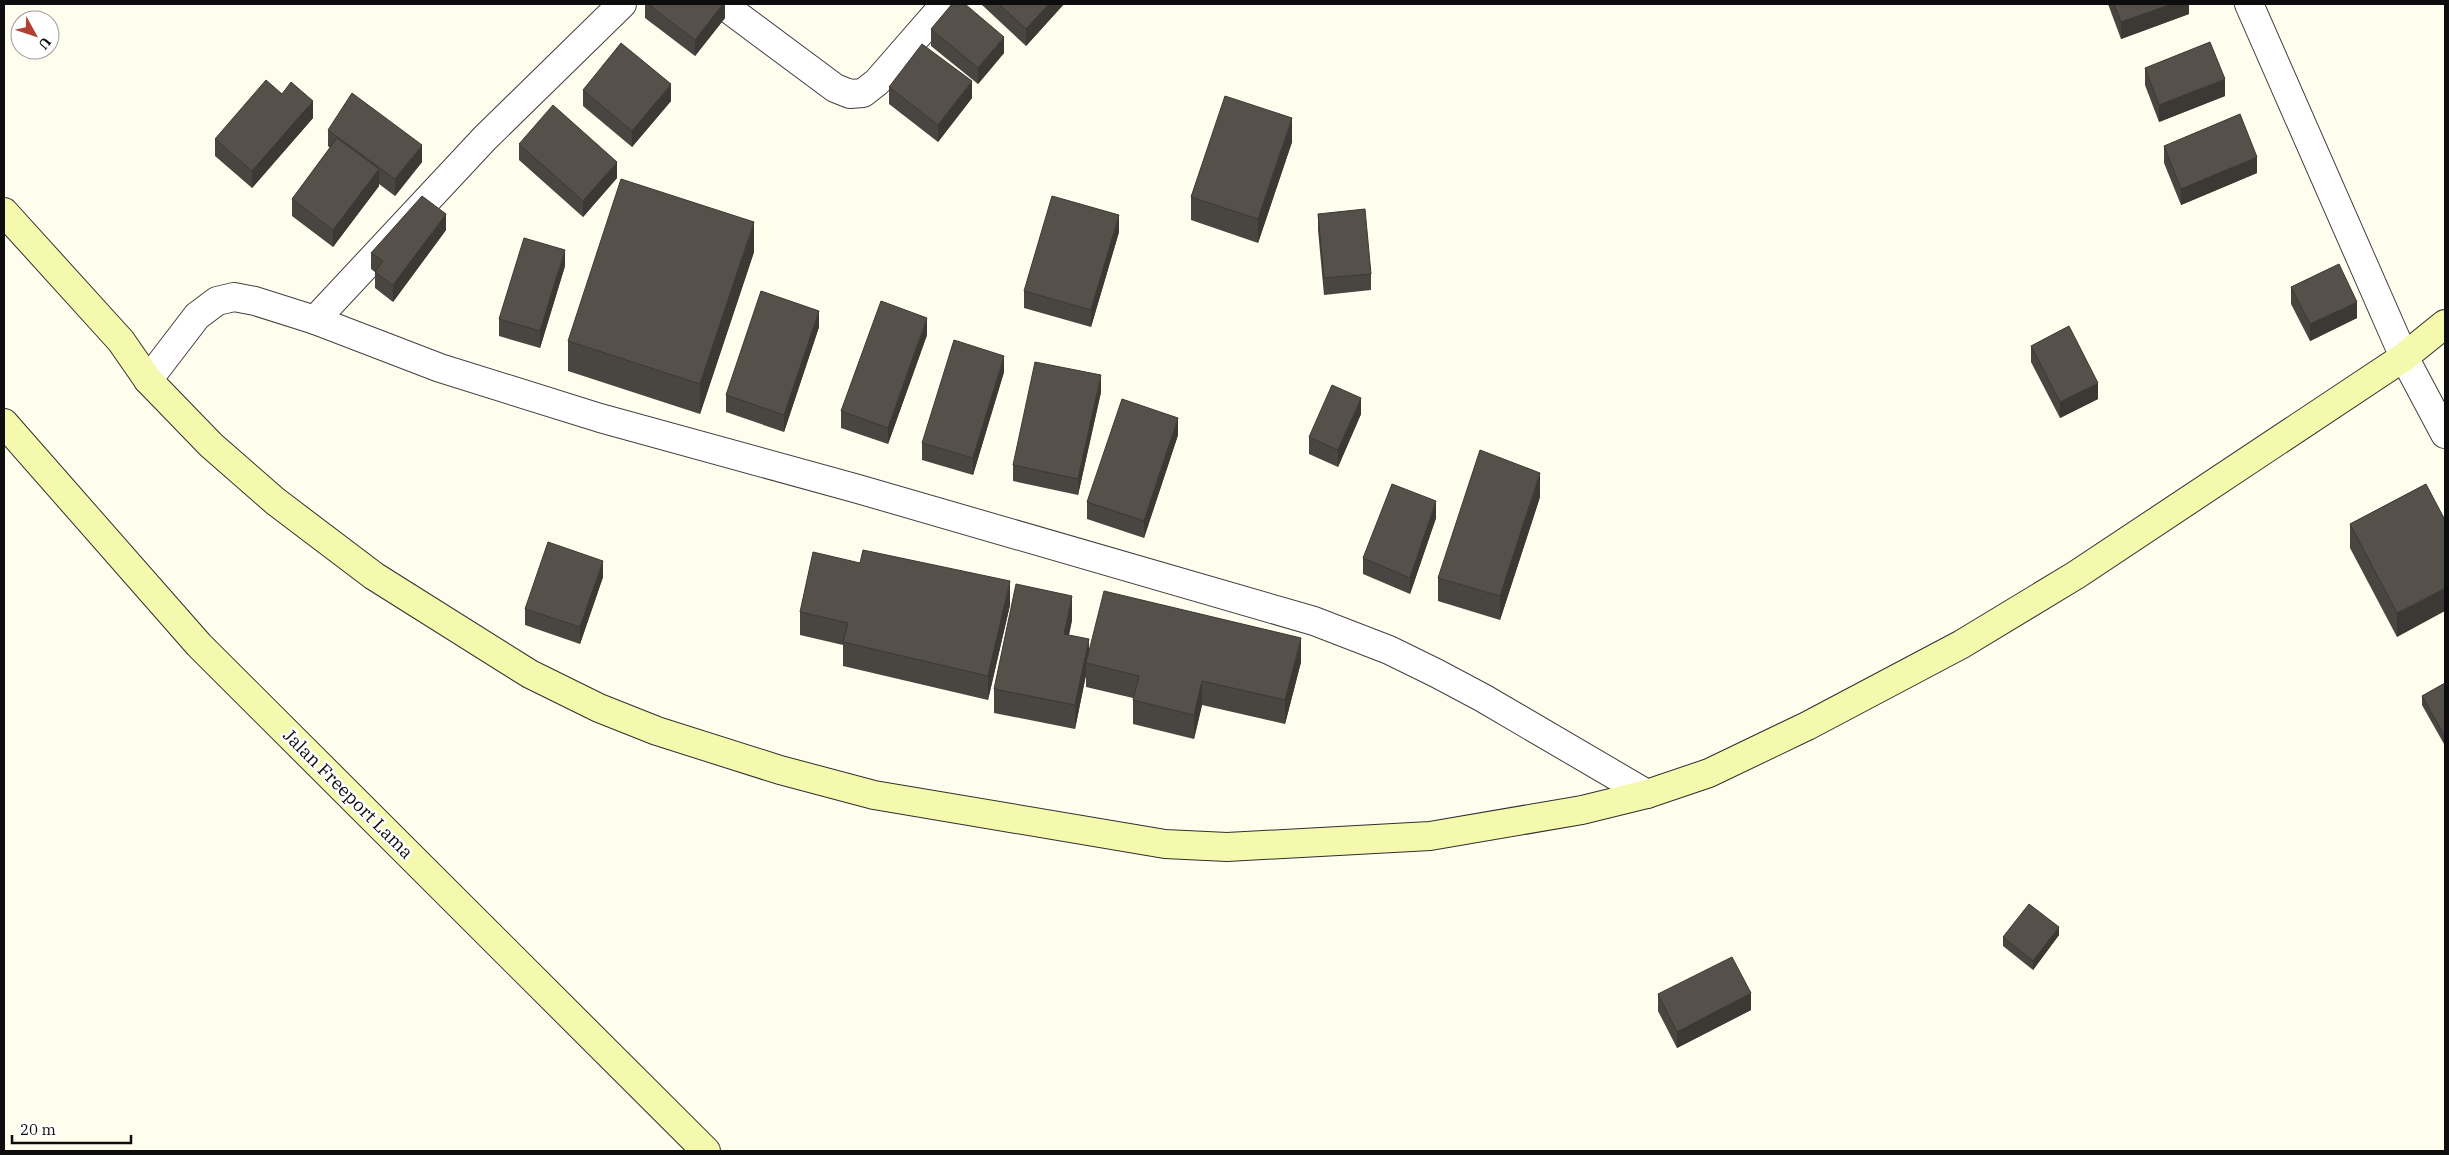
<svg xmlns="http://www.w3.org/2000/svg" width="2449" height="1155" viewBox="0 0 2449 1155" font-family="'IBM Plex Serif',serif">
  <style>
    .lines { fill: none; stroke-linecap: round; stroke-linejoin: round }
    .street-casing { stroke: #404040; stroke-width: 30 }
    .secondary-casing { stroke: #2f2f2f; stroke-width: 30 }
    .street { stroke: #fff; stroke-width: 28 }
    .secondary { stroke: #f5f9ad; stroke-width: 28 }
    .wall { fill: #494540 }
    .shaded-wall { fill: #3c3834 }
    .building { fill: #55504a; stroke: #3c3834 }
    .labels { text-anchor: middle; stroke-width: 5; stroke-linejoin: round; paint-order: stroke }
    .street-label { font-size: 18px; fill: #0d0d0d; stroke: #fff }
  </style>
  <rect width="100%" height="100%" fill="#fefdee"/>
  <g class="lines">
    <defs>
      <g id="street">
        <polyline points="722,4 835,88 850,94 863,93 877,82 945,4"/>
        <polyline points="2249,4 2404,357 2445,434"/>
        <polyline points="315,320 485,138 622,4"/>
        <polyline points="148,380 197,316 217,301 234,297 255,301 315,320 440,368 600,418 858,489 1314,621 1389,650 1436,673 1483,698 1647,794"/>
      </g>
      <g id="secondary">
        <polyline points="4,212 121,341 148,380 211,445 275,501 374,576 530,674 599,708 657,731 780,770 874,795 1165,844 1227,847 1430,836 1582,810 1647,794 1709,773 1807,726 1962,644 2076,575 2404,357 2445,324"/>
        <polyline points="4,423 199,645 706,1151"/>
      </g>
    </defs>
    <use href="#street" class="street-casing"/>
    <use href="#secondary" class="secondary-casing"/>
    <use href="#street" class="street"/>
    <use href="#secondary" class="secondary"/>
  </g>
  <g class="wall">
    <polygon points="645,4 725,4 725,18 695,56 645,18"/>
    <polygon points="981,4 1064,4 1026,46"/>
    <polygon points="2108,4 2189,4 2189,14 2121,39"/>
    <polygon points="931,29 1004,53 978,84 931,46"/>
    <polygon points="2145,68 2225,96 2159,122 2145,85"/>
    <polygon points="889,87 972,98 938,142 889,104"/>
    <polygon points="583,90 671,101 632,147 583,106"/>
    <polygon points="282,94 313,118 252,188 215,156 215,139"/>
    <polygon points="328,130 422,162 395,196 379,184 379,186 333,247 292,216 292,199 330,148 328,146"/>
    <polygon points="1292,142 1258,243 1191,220 1191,197"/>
    <polygon points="519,144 617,178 583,217 519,160"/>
    <polygon points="2164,146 2257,173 2181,205 2164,163"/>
    <polygon points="1318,214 1371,274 1371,290 1324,295 1318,230"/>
    <polygon points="446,230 393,302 375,288 375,272 371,269 371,253"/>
    <polygon points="1119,232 1091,327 1024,308 1024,291"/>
    <polygon points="754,252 700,414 568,371 568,341"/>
    <polygon points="565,266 540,348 499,336 499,319"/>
    <polygon points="2291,287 2357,318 2310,341 2291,304"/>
    <polygon points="819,327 784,432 726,412 726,395"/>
    <polygon points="927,335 888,444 841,428 841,411"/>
    <polygon points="2031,346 2098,399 2060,418 2031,362"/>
    <polygon points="1004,372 973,475 922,460 922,443"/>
    <polygon points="1101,392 1078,495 1013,481 1013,465"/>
    <polygon points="1361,414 1338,467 1309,454 1309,437"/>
    <polygon points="1178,435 1144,538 1087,519 1087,502"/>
    <polygon points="2426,484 2397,637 2350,548 2350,524"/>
    <polygon points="1540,497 1500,620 1438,601 1438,578"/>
    <polygon points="1436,518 1410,594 1363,574 1363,558"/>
    <polygon points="603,577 580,644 525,625 525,609"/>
    <polygon points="1010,605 988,700 843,666 843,645 800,635 800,612"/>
    <polygon points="1072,620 1069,635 1089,653 1301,662 1285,724 1202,705 1194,739 1133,724 1133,698 1086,687 1086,675 1075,729 994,713 994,689"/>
    <polygon points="2445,683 2444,744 2422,705 2422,696"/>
    <polygon points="2059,935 2033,970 2003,946 2003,937"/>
    <polygon points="1658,994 1751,1010 1677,1048 1658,1011"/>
  </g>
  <g class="shaded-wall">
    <polygon points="723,4 725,4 725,18 695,56 695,40"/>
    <polygon points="1049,4 1064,4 1026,46 1026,29"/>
    <polygon points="2172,4 2189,4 2189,14 2121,39 2121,22"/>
    <polygon points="1004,37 1004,53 978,84 978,68"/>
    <polygon points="2225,79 2225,96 2159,122 2159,105"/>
    <polygon points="972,81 972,98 938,142 938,125"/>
    <polygon points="671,84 671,101 632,147 632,131"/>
    <polygon points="313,101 313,118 252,188 252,171"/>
    <polygon points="1292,118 1292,142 1258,243 1258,219"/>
    <polygon points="422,145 422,162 395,196 395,179"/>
    <polygon points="2257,157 2257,173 2181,205 2181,189"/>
    <polygon points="617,162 617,178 583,217 583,201"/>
    <polygon points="379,169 379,186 333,247 333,230"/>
    <polygon points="446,214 446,230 393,302 393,285"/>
    <polygon points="1119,215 1119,232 1091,327 1091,310"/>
    <polygon points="754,222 754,252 700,414 700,384"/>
    <polygon points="565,250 565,266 540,348 540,331"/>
    <polygon points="2357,302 2357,318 2310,341 2310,324"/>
    <polygon points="819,311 819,327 784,432 784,415"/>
    <polygon points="927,318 927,335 888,444 888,428"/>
    <polygon points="1004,356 1004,372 973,475 973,458"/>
    <polygon points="1101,375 1101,392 1078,495 1078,479"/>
    <polygon points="2098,383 2098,399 2060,418 2060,402"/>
    <polygon points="1361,398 1361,414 1338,467 1338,450"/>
    <polygon points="1178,418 1178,435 1144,538 1144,521"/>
    <polygon points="1540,473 1540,497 1500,620 1500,596"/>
    <polygon points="1436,501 1436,518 1410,594 1410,578"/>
    <polygon points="603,561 603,577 580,644 580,627"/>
    <polygon points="1010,581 1010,605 988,700 988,676"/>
    <polygon points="2445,588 2445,611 2397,637 2397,613"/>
    <polygon points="1072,596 1072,620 1064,658 1064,634"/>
    <polygon points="1301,638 1301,662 1285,724 1285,700"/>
    <polygon points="1089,639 1089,663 1086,663 1086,675 1075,729 1075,705"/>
    <polygon points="1202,681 1202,705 1194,739 1194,715"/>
    <polygon points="2444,735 2445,735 2445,743 2444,744"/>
    <polygon points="2059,927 2059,935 2033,970 2033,961"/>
    <polygon points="1751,993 1751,1010 1677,1048 1677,1032"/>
  </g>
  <g class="building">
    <polygon points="648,4 723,4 695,40"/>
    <polygon points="952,4 965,4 1004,37 978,68 931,29"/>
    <polygon points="999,4 1049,4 1026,29"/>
    <polygon points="2114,4 2172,4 2121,22"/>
    <polygon points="2210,42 2225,79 2159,105 2145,68"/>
    <polygon points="621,43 671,84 632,131 583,90"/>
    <polygon points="922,44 972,81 938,125 889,87"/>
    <polygon points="266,80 282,94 291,82 313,101 252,171 215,139"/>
    <polygon points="352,93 422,145 395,179 328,130"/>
    <polygon points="1225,96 1292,118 1258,219 1191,197"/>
    <polygon points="553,105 617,162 583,201 519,144"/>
    <polygon points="2240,114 2257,157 2181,189 2164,146"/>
    <polygon points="337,138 379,169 333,230 292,199"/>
    <polygon points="621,179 754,222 700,384 568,341"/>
    <polygon points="422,196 446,214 393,285 375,272 383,261 371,253"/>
    <polygon points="1052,196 1119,215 1091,310 1024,291"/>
    <polygon points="1365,209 1371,274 1324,278 1318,214"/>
    <polygon points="524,238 565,250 540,331 499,319"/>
    <polygon points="2339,264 2357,302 2310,324 2291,287"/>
    <polygon points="761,291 819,311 784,415 726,395"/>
    <polygon points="881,301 927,318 888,428 841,411"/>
    <polygon points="2069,326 2098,383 2060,402 2031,346"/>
    <polygon points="954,340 1004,356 973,458 922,443"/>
    <polygon points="1035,362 1101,375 1078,479 1013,465"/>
    <polygon points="1332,385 1361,398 1338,450 1309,437"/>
    <polygon points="1122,399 1178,418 1144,521 1087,502"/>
    <polygon points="1480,450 1540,473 1500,596 1438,578"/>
    <polygon points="1392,484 1436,501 1410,578 1363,558"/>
    <polygon points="2426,484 2445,520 2445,588 2397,613 2350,524"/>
    <polygon points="548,542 603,561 580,627 525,609"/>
    <polygon points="863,550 1010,581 988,676 843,642 848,623 800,612 813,552 860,563"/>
    <polygon points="1016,584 1072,596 1064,634 1089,639 1075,705 994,689"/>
    <polygon points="1104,591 1301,638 1285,700 1202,681 1194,715 1133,700 1139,676 1086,663"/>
    <polygon points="2445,683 2445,735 2444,735 2422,696"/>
    <polygon points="2029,904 2059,927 2033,961 2003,937"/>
    <polygon points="1732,957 1751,993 1677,1032 1658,994"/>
  </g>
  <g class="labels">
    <g class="street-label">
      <text transform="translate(348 794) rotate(45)" y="6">Jalan Freeport Lama</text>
    </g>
  </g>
  <rect width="2449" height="1155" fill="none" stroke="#0d0d0d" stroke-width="10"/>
  <g transform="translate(35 35) rotate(130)"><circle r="24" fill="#ffffff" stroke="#9e9e9e"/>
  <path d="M0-4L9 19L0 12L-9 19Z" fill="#b23f2f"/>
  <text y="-8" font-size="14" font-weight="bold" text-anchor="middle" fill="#0d0d0d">U</text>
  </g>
  <path d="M12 1135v8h119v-8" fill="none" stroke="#0d0d0d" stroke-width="2.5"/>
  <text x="20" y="1135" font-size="15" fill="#0d0d0d" stroke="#ffffff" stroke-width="4" paint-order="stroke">20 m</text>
</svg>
